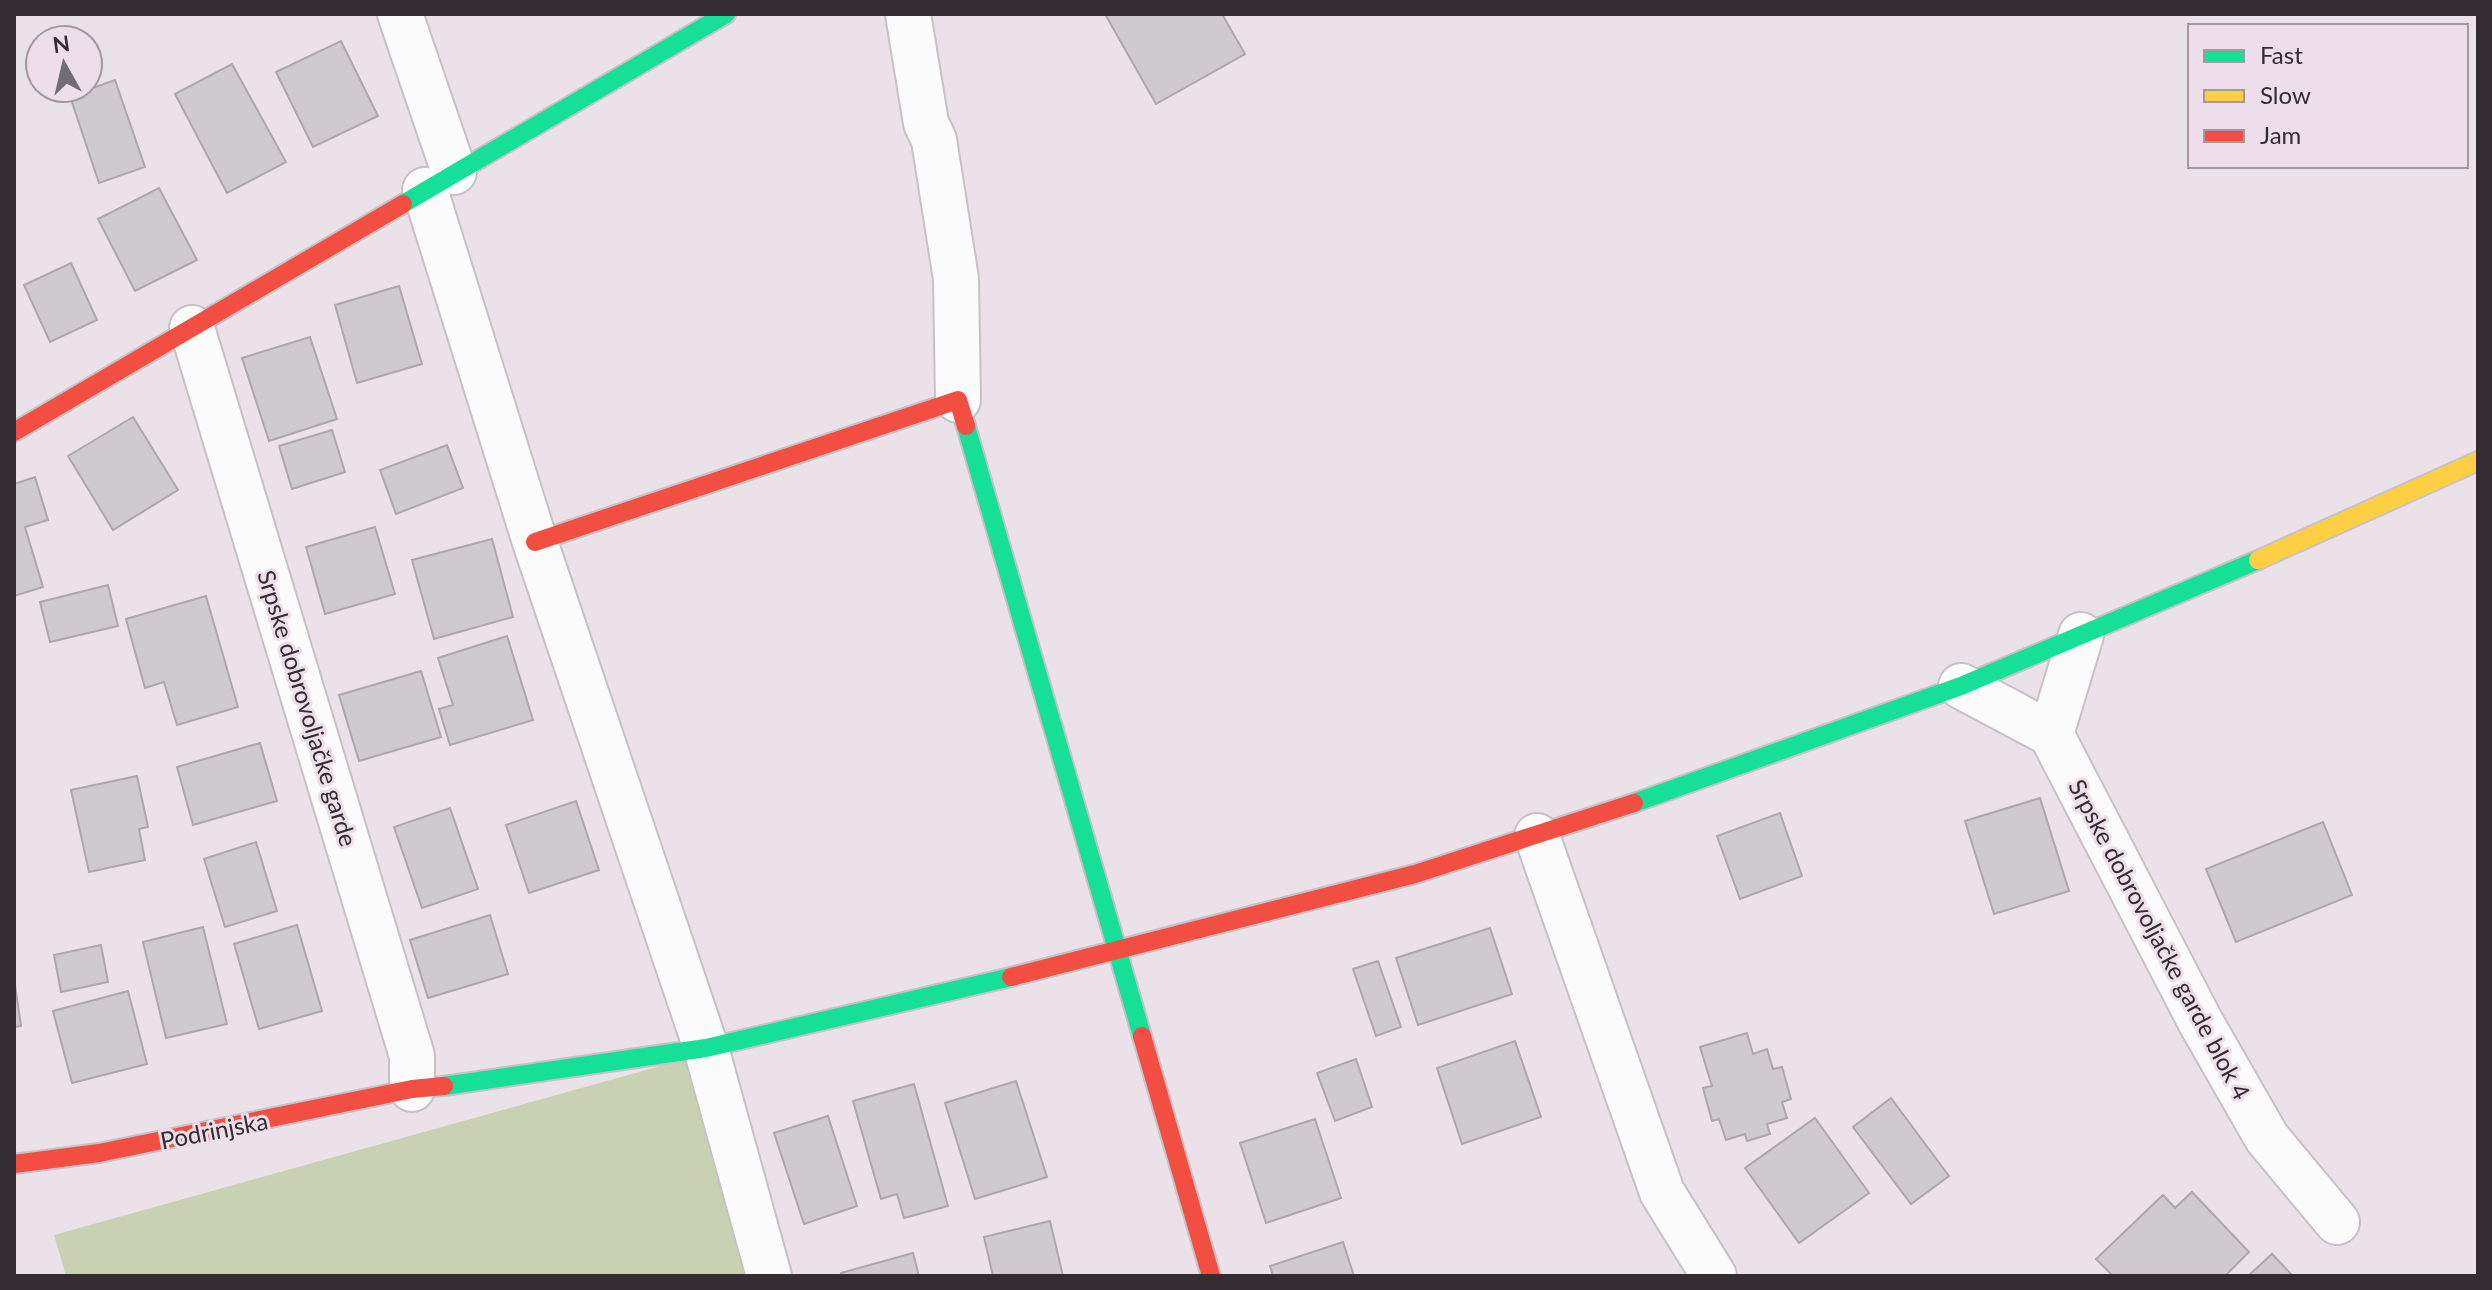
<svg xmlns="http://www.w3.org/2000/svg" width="2492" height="1290" font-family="Lato,sans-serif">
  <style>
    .green { fill: #c9d1b3 }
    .building { fill: #cfcace; stroke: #ada7ac; stroke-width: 2 }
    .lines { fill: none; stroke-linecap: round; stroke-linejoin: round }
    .street-casing { stroke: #c7c1c6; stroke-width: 48 }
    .fast-casing { stroke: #c7c1c6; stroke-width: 22 }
    .slow-casing { stroke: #c7c1c6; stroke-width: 22 }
    .jam-casing { stroke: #c7c1c6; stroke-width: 22 }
    .street { stroke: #fcfbfc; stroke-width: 44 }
    .fast { stroke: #16e098; stroke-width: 18 }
    .slow { stroke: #ffcf43; stroke-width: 18 }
    .jam { stroke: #f24e42; stroke-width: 18 }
    .labels { text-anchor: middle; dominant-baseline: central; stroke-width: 6; stroke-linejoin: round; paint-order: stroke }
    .street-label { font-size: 24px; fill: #332d32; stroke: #eddeea }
  </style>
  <rect width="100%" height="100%" fill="#eae2e8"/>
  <path class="green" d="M700,1055L762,1276H66L54,1235Z"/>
  <path class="building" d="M1105,14H1222L1245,54L1156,104Z
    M341,41L378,116L313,147L276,72Z
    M232,64L286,162L227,193L175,94Z
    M115,80L145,167L99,183L70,96Z
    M159,188L197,260L135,291L98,219Z
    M71,263L97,320L50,342L24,285Z
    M399,286L422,364L357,383L335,305Z
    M310,337L337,419L269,441L242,358Z
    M133,417L178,490L113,530L68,456Z
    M332,430L345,472L292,489L279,446Z
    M447,445L463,488L396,514L380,470Z
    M35,477L48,520L25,527L43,587L14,596V484Z
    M375,527L395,594L325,614L306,547Z
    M492,539L513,617L434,639L412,560Z
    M108,585L118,626L50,642L40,602Z
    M206,596L238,707L177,725L164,682L145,688L126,619Z
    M507,636L533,720L450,745L439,709L453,705L438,658Z
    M421,671L441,737L359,761L339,695Z
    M260,743L277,801L193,825L177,767Z
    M137,776L148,827L139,829L145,860L89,872L71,790Z
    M2040,798L2069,891L1994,914L1965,821Z
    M576,801L599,870L529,893L506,825Z
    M450,808L478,889L422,908L394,827Z
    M1780,813L1802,876L1740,899L1717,836Z
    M2323,822L2352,895L2236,942L2206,869Z
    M256,842L277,911L225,927L204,859Z
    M490,915L508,974L428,998L410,940Z
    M297,925L322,1011L259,1029L234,944Z
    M203,927L227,1024L166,1038L143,942Z
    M1490,928L1512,994L1418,1025L1396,958Z
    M101,945L108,982L61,992L54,955Z
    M1378,961L1401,1027L1376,1036L1353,969Z
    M14,978L21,1026L14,1027Z
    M128,991L147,1064L72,1083L53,1011Z
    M1747,1033L1753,1054L1767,1049L1773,1069L1782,1067L1791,1099L1782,1102L1787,1118L1767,1124L1770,1134L1747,1141L1745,1134L1726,1140L1719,1119L1712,1121L1703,1088L1712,1086L1700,1047Z
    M1515,1041L1541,1117L1462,1144L1437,1068Z
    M1356,1059L1372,1107L1335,1121L1317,1073Z
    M1016,1081L1047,1177L975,1199L945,1103Z
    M914,1084L948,1206L904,1218L897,1194L881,1199L853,1101Z
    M1891,1098L1949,1176L1911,1204L1853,1127Z
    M828,1116L857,1206L804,1224L774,1133Z
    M1815,1118L1869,1193L1799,1243L1745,1168Z
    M1315,1119L1341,1198L1266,1223L1240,1143Z
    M2192,1192L2249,1252L2225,1276H2113L2096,1259L2163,1195L2175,1208Z
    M1050,1221L1063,1276H993L984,1237Z
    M1343,1242L1354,1276H1273L1270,1266Z
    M913,1253L919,1276H842L841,1273Z
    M2272,1254L2293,1276H2248Z"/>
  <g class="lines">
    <g class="street-casing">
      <path id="street" d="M400,14L454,172
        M908,14L926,123L934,140L956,279L958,400
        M425,190L535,542L706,1048L769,1276
        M192,328L412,1056V1089
        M1961,686L2051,734L2200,1021L2267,1138L2337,1222
        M2051,734L2081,635
        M1537,836L1662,1192L1714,1276"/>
    </g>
    <g class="fast-casing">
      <path id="fast" d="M403,204L726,14
        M966,426L1142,1036
        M1634,803L1961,686L2258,560
        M444,1086L706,1048L1011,977"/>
    </g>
    <g class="slow-casing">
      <path id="slow" d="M2258,560L2478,461"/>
    </g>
    <g class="jam-casing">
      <path id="jam" d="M14,432L403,204
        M535,542L958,400L966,426
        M1011,977L1415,874L1634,803
        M1142,1036L1211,1276
        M14,1164L99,1153L412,1089L444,1086"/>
    </g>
    <use href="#street" class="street"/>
    <use href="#fast" class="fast"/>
    <use href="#slow" class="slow"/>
    <use href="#jam" class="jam"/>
  </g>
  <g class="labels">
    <g class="street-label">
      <text transform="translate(308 708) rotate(73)">Srpske dobrovoljačke garde</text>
      <text transform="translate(2160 939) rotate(62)">Srpske dobrovoljačke garde blok 4</text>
      <text transform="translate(214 1130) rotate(-11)">Podrinjska</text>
    </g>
  </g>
  <rect width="2492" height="1290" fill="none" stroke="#332d32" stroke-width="32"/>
  <rect x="2188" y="24" width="280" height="144" fill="#eddeea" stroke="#a397a0" stroke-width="2"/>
  <rect x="2204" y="50" width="40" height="12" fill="#16e098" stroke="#a397a0" stroke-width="2"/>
  <text x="2260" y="64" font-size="24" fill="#332d32">Fast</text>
  <rect x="2204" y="90" width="40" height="12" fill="#ffcf43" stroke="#a397a0" stroke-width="2"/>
  <text x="2260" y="104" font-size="24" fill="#332d32">Slow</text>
  <rect x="2204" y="130" width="40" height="12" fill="#f24e42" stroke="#a397a0" stroke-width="2"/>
  <text x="2260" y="144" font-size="24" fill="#332d32">Jam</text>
  <g transform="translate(64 64) rotate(352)"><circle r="38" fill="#eddeea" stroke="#a397a0" stroke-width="2"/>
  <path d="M0-6L14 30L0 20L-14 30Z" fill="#736c72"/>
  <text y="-12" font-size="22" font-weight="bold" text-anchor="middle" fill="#332d32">N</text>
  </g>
</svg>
